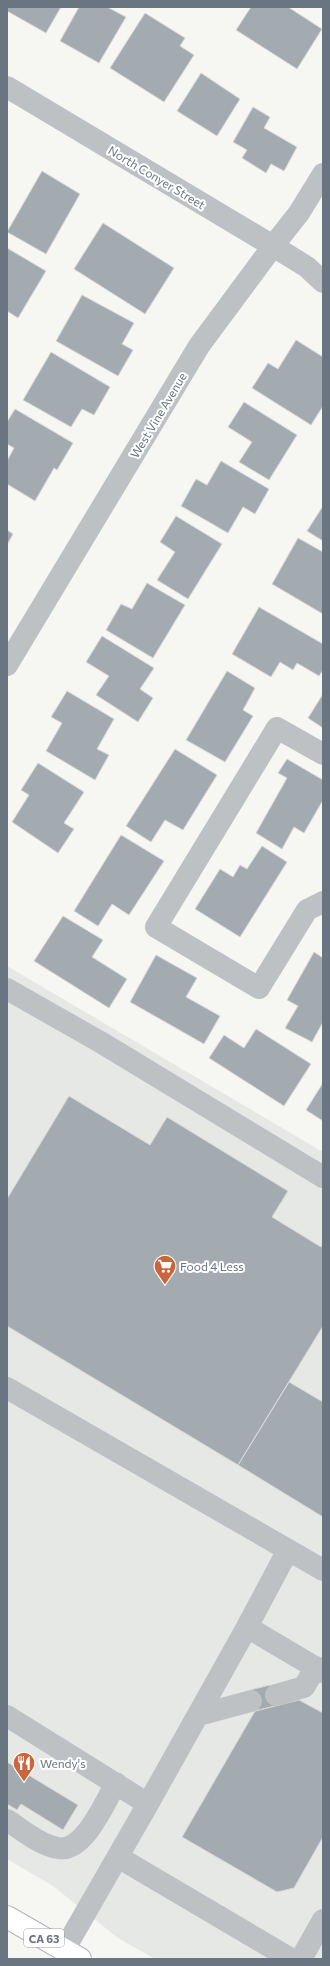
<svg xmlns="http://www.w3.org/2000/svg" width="330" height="1966" font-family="Commissioner,sans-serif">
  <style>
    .built { fill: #e6e8e6 }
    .building { fill: #a4abb0; stroke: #d7d7d6 }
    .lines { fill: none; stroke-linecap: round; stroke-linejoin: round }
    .major-casing { stroke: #b2b5b9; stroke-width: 24 }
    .minor { stroke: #bec1c4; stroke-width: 22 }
    .major { stroke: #fff; stroke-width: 22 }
    .labels { text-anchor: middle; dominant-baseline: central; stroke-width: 4; stroke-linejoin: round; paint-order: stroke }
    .shield { fill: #fff; stroke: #969ea6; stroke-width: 1 }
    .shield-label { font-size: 11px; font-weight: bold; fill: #697580 }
    .street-label { font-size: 12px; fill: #697580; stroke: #fff }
    .poi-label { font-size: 12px; fill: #697580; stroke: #fff; text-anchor: start }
  </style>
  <rect width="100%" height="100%" fill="#f6f6f3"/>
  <path class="built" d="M7,966L323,1152V1959H155L118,1938L53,1886L7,1859Z"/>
  <path class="building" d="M7,7H61L46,33L7,11Z
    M79,7H107L126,17L99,63L60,41Z
    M251,7H288L322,29L297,69L236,30Z
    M145,13L185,38L180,46L194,55L164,102L110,68Z
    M201,73L240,99L217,136L177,111Z
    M253,107L270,117L264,128L297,147L284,171L271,164L266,173L242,158L247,150L233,142Z
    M42,171L80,194L46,254L7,232Z
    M103,223L174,268L145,314L74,269Z
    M7,248L46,271L18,318L7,311Z
    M82,295L134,323L122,344L133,350L118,376L56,341Z
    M296,340L323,357V406L311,425L252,388L268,363L278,369Z
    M51,352L110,387L94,415L82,409L71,427L23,400Z
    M244,402L297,435L269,480L239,462L252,442L228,427Z
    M15,409L73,443L57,470L54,468L35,501L7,484V461L14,448L7,444V422Z
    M221,461L269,489L255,514L243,507L228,533L181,506L196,479L207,485Z
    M323,506V541L307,531Z
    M176,516L222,544L188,599L157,580L175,552L160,542Z
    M7,530L13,534L7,545Z
    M298,538L323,552V614L272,584Z
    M147,583L185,605L153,658L106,630L121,604L132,609Z
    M259,607L323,644V670L319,676L297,663L293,670L280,662L271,677L232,654Z
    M102,636L154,668L140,689L153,698L138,722L96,695L109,676L86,662Z
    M227,671L255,688L243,710L253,716L225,762L186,740Z
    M67,691L114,719L97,749L109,755L95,780L46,751L62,723L51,717Z
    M323,694V728L308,718Z
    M175,749L217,775L183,830L165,820L151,842L126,826Z
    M287,759L323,780V800L304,833L294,827L282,849L256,833L287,778L278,773Z
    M38,763L84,792L64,823L74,829L58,853L12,822L29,795L21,790Z
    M121,835L164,861L129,915L112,904L98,926L74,911Z
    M262,846L287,862L240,937L195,909L220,869L233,877L240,865L247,869Z
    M63,916L103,940L92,957L127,979L109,1008L34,961Z
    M314,952L323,958V1022L312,1042L285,1028L298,1006L287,1000Z
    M156,955L197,978L186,997L220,1016L204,1044L130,1002Z
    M256,1029L311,1064L284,1106L209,1058L224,1035L244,1048Z
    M323,1083V1121L306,1110Z
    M69,1096L150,1145L167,1117L288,1191L272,1217L321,1247L323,1244V1326L238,1465L7,1326V1199Z
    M289,1382L323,1402V1517L238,1465Z
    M270,1685L275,1706L255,1711L250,1690Z
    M299,1700L323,1713V1837L294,1888L277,1892L182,1837L255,1711Z
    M7,1762L78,1805L63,1830L21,1804L17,1810L7,1804Z"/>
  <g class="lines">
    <g class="major-casing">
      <path id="major" d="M7,1917L80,1959"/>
    </g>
    <path class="minor" d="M7,87L273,246L307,267L323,282
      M7,665L199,346L273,246L299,213L323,174
      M323,754L277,728L156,927L259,988L307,910L323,902
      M7,989L102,1043L323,1177
      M7,1388L323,1570
      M247,1627L288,1550
      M276,1695L304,1687L316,1667
      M199,1715L251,1701
      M7,1716L148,1804
      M7,1820C22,1830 40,1845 58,1848C84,1853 105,1802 116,1783
      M118,1857L291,1959
      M64,1950L148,1804L247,1627L323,1672
      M301,1959L323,1920"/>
    <use href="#major" class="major"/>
  </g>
  <defs>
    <g id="supermarket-pin" transform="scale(1.15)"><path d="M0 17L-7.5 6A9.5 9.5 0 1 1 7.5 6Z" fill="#cc653d" stroke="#fff"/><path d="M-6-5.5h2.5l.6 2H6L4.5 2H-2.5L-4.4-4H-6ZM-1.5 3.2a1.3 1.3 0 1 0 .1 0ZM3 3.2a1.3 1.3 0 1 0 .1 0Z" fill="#fff"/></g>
    <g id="restaurant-pin" transform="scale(1.15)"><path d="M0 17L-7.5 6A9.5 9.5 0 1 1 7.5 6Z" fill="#cc653d" stroke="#fff"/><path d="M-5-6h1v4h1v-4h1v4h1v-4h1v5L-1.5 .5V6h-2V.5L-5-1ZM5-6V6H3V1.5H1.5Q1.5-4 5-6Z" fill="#fff"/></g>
  </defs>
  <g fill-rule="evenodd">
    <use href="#supermarket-pin" x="165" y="1266"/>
    <use href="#restaurant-pin" x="24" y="1763"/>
  </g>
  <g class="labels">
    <rect class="shield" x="24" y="1929" width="40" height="18" rx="3"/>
    <g class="shield-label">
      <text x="44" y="1938">CA 63</text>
    </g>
    <g class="street-label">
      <text transform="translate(157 177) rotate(31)">North Conyer Street</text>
      <text transform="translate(158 415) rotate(-59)">West Vine Avenue</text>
    </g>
    <g class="poi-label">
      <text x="180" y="1266">Food 4 Less</text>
      <text x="40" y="1763">Wendy's</text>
    </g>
  </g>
  <rect width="330" height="1966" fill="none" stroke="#697580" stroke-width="16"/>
</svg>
